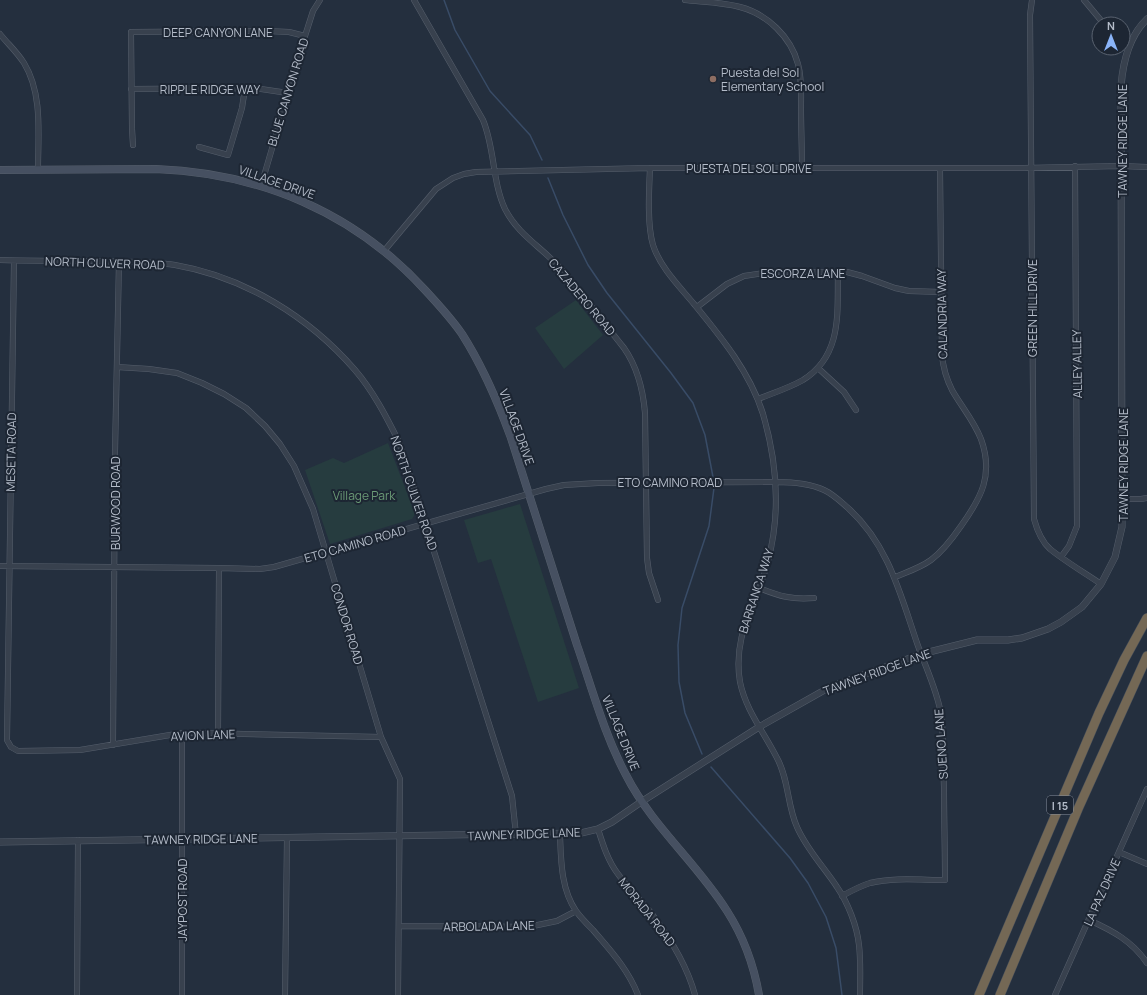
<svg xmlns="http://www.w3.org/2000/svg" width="1147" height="995" font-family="Manrope,sans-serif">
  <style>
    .green { fill: #263c3f }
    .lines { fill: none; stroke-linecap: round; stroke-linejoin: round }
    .stream { stroke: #394c67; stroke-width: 1.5 }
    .minor-casing { stroke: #565f6c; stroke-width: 6 }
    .tertiary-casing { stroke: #565f6c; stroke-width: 7 }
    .secondary-casing { stroke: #565f6c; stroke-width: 8 }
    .motorway-casing { stroke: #434c59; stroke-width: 10 }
    .minor { stroke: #38414e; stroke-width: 5 }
    .tertiary { stroke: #38414e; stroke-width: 6 }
    .secondary { stroke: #465061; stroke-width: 7 }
    .motorway { stroke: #746855; stroke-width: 9 }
    .education-dot { fill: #8d6e63; stroke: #1d2633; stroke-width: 1.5 }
    .labels { text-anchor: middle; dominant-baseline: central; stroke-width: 4; stroke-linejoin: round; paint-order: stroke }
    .shield { fill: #1d2633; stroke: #878f9c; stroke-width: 1 }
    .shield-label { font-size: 11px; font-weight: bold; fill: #b4bcc9 }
    .street-label { font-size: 12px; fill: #b4bcc9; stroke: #1d2633 }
    .poi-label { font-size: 12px; fill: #b4bcc9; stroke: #1d2633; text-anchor: start }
    .park-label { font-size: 12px; fill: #6b9a76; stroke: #1d2633 }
  </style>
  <rect width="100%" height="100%" fill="#242f3e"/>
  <path class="green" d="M576,300L603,335L564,369L535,328Z
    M388,443L415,514L412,519L330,544L305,470L333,458L344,463Z
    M520,504L579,688L538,702L491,559L478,563L464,520Z"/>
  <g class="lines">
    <path class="stream" d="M444,0L455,30L490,91L530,135L542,160
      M548,178L563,215L588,265L607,293L671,373L693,403L705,435L713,477
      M702,754L685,713L679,682L678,645L682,608L709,526L714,488
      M711,767L790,858L808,883L826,917L836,948L842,995"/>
    <g class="minor-casing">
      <path id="minor" d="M414,0L483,120C495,149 492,181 505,209C518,235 543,248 561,269C583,294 603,322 624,348C638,368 643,389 645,413L647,558L649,573L658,600
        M685,0C703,2 722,2 740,7C767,14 791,37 798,64C802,78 801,93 801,107C801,127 802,148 802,168
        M1032,0L1030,15L1034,519C1037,530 1041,541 1050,549C1066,562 1085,573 1101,584
        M1084,0L1104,24
        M0,34C8,44 17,52 24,63C43,94 38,135 38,170
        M1123,37L1131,41
        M131,89L254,88L288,93
        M133,145L132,129L131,32L268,31L289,32L305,36
        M199,147L228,155L242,108L245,88
        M650,168C649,190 647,225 653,245C660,267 679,286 694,304C721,337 750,372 763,414C777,462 781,512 768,561C757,603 732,634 740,682C746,711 764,732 777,758C789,780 787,805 797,827C807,850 824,867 837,887C848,903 857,926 859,945C861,962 860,979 860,995
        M261,186L305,36L313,11L320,0
        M384,251L436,189L453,178L464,174L476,172L650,168H1024L1121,166L1147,167
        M0,260C32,261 65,261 97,261C123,262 149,261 175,265C245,277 309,317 355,370C373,391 386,416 399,442L512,796L516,835
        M14,261L7,740L11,747L18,751L80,750L182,733H196L381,737
        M697,307L727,284L744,276L770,272H847L862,276L895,288L909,291L941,292
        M117,367L149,369L177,373L202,383L224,394L246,408L265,426L280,444L294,466L313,509L381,737L400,779L398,995
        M818,368L844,392L856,410
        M758,399C773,393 789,388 803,380C843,355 837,312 838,272
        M1123,499H1141L1147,498
        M1061,557L1069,546L1077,526L1075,166
        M0,566L219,568L260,569L274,567L546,489L564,485L598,483L776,482C792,482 809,483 824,490C833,494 840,501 848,508C888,544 900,593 917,643C925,666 937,690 941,714C944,738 943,763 944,787C944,818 945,849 945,880C921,880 894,877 870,883C860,886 851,891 842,896
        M895,577C907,572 920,568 931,560C943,551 952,539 961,526C981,498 994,475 981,439C974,421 961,406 952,390C946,378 943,367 942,355L940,168
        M759,588C779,596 792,600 814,598
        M218,733L219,568
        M113,745L115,452L119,262
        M598,829C603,845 608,861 618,874C628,888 641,900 652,914C670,938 687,965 695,995
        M560,835C561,861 561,889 576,911C581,918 587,924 593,930C610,950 628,969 638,995
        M1119,852L1147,864
        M1089,920C1113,931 1132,941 1147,963
        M399,926L528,927L557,921L576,911
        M77,995L78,840
        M182,995V733
        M285,995L287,838
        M1055,995L1147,789"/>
    </g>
    <g class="tertiary-casing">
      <path id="tertiary" d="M0,842L581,833L598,829L612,822L641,802L759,727L830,687L921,654L977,640H1008L1022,638L1048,629L1061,622L1082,607L1101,584L1115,557L1122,527L1121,86C1123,62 1129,36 1147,19"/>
    </g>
    <g class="secondary-casing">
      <path id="secondary" d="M0,170L156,169C260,173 354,212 425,290C438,304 451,318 462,334C483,367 498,402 511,438C533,507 555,576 577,645C592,688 604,734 626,775C652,826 697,863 727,911C743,936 754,966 759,995"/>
    </g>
    <g class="motorway-casing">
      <path id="motorway" d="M979,995L1099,713L1124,660L1147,618
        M1000,995L1078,809L1147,656"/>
    </g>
    <use href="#minor" class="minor"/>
    <use href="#tertiary" class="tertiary"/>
    <use href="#secondary" class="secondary"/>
    <use href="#motorway" class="motorway"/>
  </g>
  <circle class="education-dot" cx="713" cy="79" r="4"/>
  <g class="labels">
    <rect class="shield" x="1047" y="796" width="26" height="18" rx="3"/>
    <g class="shield-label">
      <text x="1060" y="805">I 15</text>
    </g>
    <g class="street-label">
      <text x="218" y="32">DEEP CANYON LANE</text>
      <text x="210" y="89">RIPPLE RIDGE WAY</text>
      <text transform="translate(288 92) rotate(-73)">BLUE CANYON ROAD</text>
      <text transform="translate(1122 141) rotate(-90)">TAWNEY RIDGE LANE</text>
      <text x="749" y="168">PUESTA DEL SOL DRIVE</text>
      <text transform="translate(277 182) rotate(19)">VILLAGE DRIVE</text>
      <text transform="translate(105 263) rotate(2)">NORTH CULVER ROAD</text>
      <text x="803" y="273">ESCORZA LANE</text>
      <text transform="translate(582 297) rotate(50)">CAZADERO ROAD</text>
      <text transform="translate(1032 308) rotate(-90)">GREEN HILL DRIVE</text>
      <text transform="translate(942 314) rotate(-91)">CALANDRIA WAY</text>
      <text transform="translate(1077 364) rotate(-91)">ALLEY ALLEY</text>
      <text transform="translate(517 427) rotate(70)">VILLAGE DRIVE</text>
      <text transform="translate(11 452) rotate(-89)">MESETA ROAD</text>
      <text transform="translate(1123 465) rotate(-90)">TAWNEY RIDGE LANE</text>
      <text x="670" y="482">ETO CAMINO ROAD</text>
      <text transform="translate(414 493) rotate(71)">NORTH CULVER ROAD</text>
      <text transform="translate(115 503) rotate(-90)">BURWOOD ROAD</text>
      <text transform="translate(355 544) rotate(-16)">ETO CAMINO ROAD</text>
      <text transform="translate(756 591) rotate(-72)">BARRANCA WAY</text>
      <text transform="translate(347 624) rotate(73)">CONDOR ROAD</text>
      <text transform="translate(877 672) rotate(-20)">TAWNEY RIDGE LANE</text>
      <text transform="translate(621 733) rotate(68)">VILLAGE DRIVE</text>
      <text transform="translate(203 735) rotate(-2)">AVION LANE</text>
      <text transform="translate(941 744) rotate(-94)">SUENO LANE</text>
      <text transform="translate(524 834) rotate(-2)">TAWNEY RIDGE LANE</text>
      <text transform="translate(201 839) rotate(-1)">TAWNEY RIDGE LANE</text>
      <text transform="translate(1102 892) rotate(-66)">LA PAZ DRIVE</text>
      <text transform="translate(182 900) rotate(-90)">JAYPOST ROAD</text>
      <text transform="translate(647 912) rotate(52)">MORADA ROAD</text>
      <text transform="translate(489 926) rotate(-1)">ARBOLADA LANE</text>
    </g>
    <g class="poi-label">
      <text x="721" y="72">Puesta del Sol<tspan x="721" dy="14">Elementary School</tspan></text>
    </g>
    <g class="park-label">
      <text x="364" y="495">Village Park</text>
    </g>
  </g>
  <g transform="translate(1111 36)"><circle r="19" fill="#1d2633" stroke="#59626f"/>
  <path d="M0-3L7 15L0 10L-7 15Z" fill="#8ab4f8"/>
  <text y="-6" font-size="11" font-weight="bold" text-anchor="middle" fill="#b4bcc9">N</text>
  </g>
</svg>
